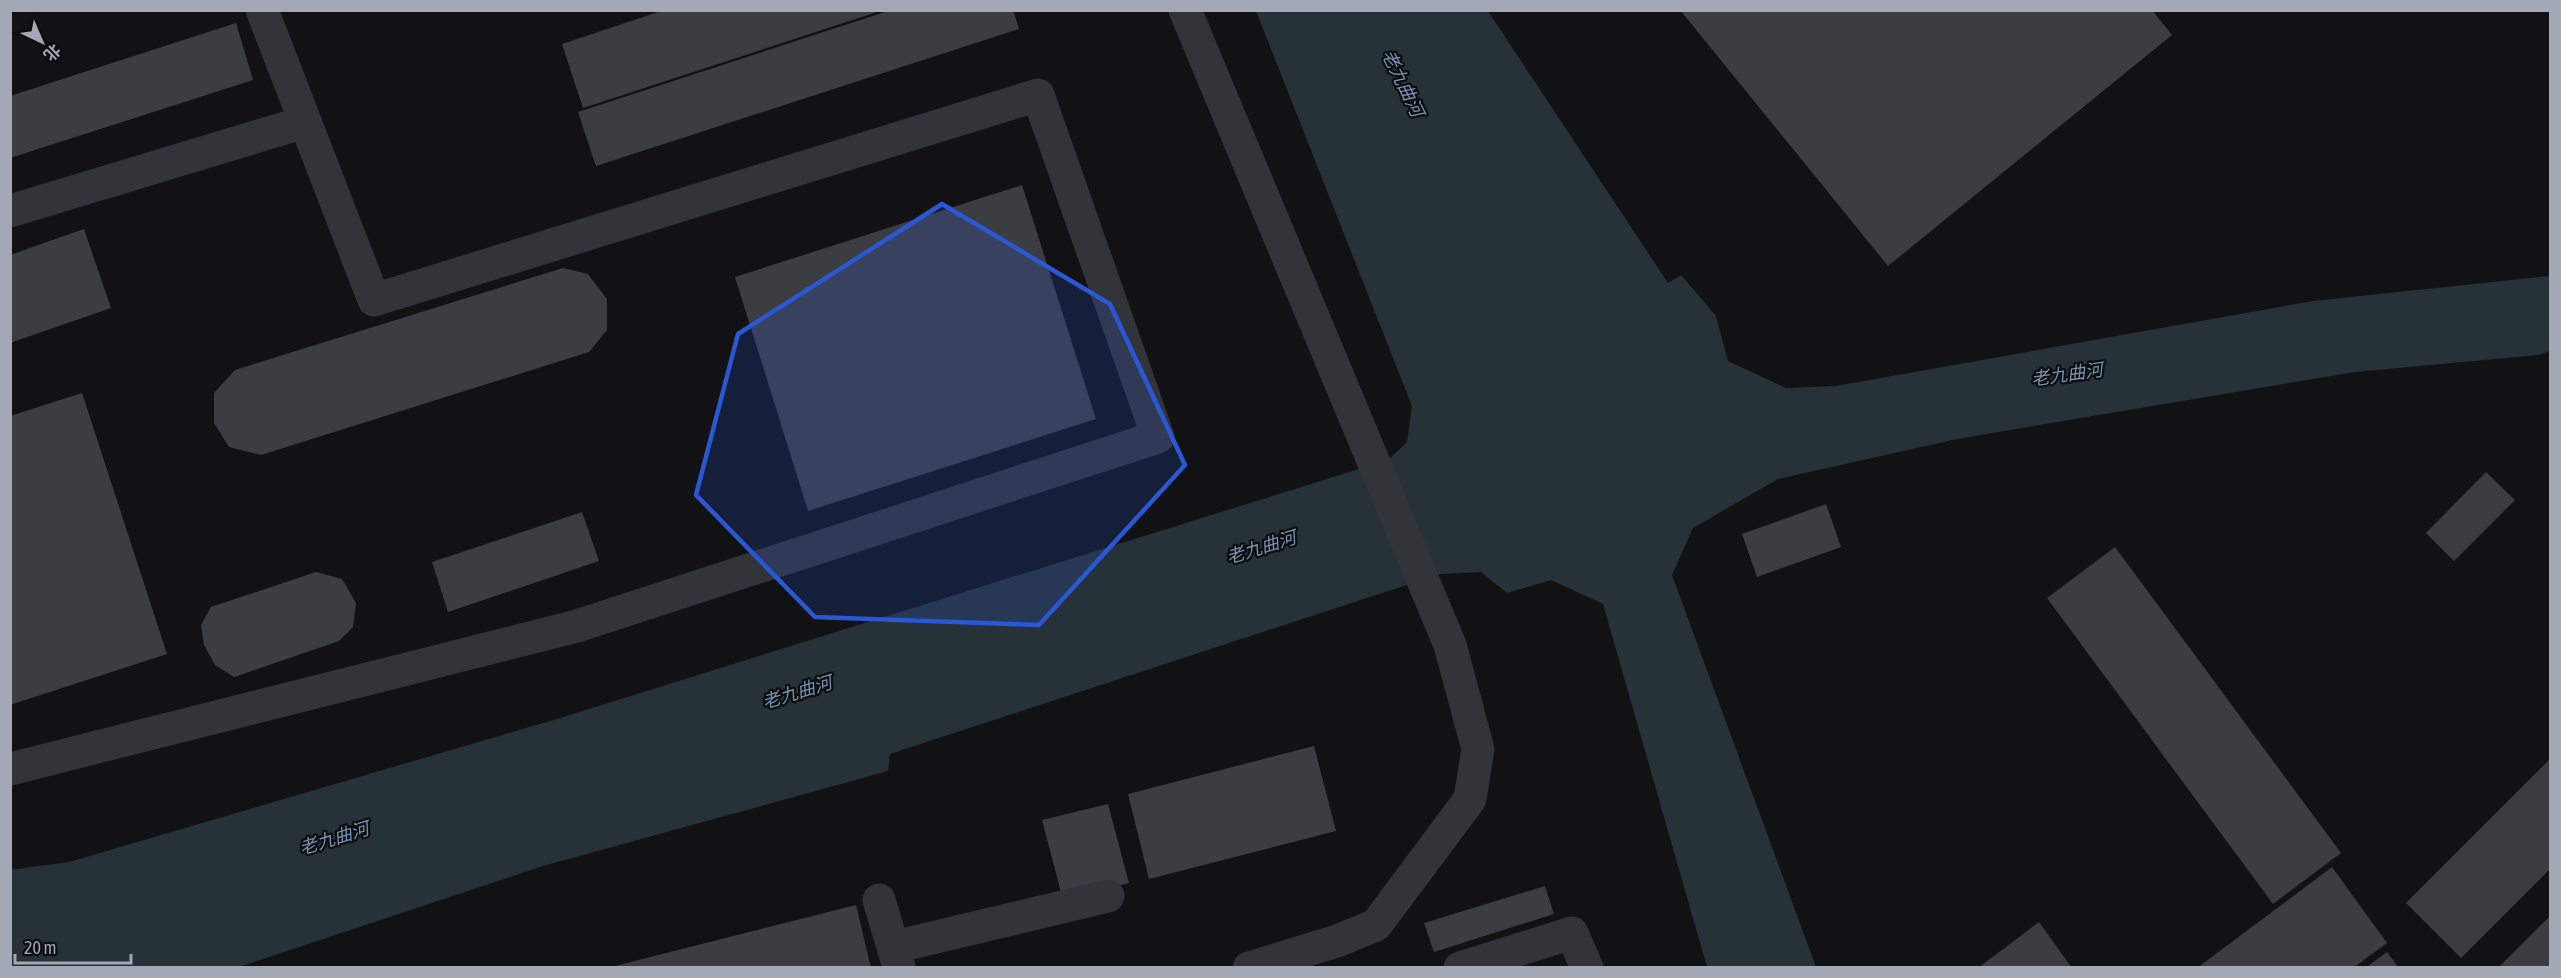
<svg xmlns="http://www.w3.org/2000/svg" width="2561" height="978" font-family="'Asap Condensed','Noto Sans SC',sans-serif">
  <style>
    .water { fill: #273138 }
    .building { fill: #3c3d41 }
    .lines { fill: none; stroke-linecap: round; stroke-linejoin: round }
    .minor { stroke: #323439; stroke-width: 33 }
    .marked { fill: #2a57d4; fill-opacity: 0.2; stroke: #2a57d4; stroke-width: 4.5; stroke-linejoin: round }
    .labels { text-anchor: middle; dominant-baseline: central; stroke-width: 4.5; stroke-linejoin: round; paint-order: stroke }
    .water-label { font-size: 18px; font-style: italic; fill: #7597b4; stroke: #0d0d0f }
  </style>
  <rect width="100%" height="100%" fill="#121214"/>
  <path class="water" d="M1256,11H1488L1668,283L1681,275L1716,316L1728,361L1786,388L1836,386L2313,301L2550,276V351L2538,355L2355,372L1957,439L1778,479L1693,528L1672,575L1816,967H1707L1603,604L1551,580L1507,593L1481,572L1440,574L890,754L888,771L543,866L239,967H11L10,870L69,862L557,719L1388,460L1407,442L1412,406Z"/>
  <path class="building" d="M664,10H880V11L583,108L562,44Z
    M891,10H1013L1019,29L596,166L578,112Z
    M1680,10H2152L2172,35L1888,266Z
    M236,23L253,80L10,158V96Z
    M1022,185L1096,419L808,511L735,277Z
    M84,229L111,308L10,343V255Z
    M563,268L588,274L607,299V330L589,352L261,455L229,447L214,423V393L235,370Z
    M82,393L167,654L10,705V416Z
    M2486,472L2515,500L2454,561L2426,533Z
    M1826,504L1841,547L1757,577L1742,534Z
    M582,512L599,561L448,612L432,562Z
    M2115,547L2341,853L2273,904L2047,598Z
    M316,572L342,579L356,603L353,627L339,641L234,677L215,665L204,645L201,625L211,607Z
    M1314,746L1336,831L1149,879L1128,794Z
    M2550,759V869L2461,958L2406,903Z
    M1108,804L1129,883L1063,900L1042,820Z
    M2332,867L2387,943L2353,968H2197Z
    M1545,886L1554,914L1434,952L1424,923Z
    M856,905L871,968H611V967Z
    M2550,916V968H2498Z
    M2039,922L2072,968H1978Z
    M2387,952L2399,968H2365Z"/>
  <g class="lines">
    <path class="minor" d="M1185,10L1450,645L1478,749L1470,799L1376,925L1337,941L1249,968
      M10,211L305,122
      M10,769L577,626L1158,437L1038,95L374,300L262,10
      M879,900L899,967
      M894,947L1108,896
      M1460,968L1572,933L1587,968"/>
  </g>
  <path class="marked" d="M942,204L1110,304L1185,465L1039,625L815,617L696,495L738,334Z"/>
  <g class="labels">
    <g class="water-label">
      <text transform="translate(1403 83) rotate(64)">老九曲河</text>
      <text transform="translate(2067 374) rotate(-8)">老九曲河</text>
      <text transform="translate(1261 547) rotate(-17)">老九曲河</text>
      <text transform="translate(797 692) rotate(-17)">老九曲河</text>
      <text transform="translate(334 838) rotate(-17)">老九曲河</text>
    </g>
  </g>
  <rect width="2561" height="978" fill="none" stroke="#a2a8b5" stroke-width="24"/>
  <g transform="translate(42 42) rotate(136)" stroke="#0d0d0f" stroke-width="4.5" paint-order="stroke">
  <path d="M0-4.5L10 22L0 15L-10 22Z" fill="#a2a8b5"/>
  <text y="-9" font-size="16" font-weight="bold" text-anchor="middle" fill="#a2a8b5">北</text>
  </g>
  <path d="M15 954v9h116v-9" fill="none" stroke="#a2a8b5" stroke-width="3"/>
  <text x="24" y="954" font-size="18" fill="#a2a8b5" stroke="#0d0d0f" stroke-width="4.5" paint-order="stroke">20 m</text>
</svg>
